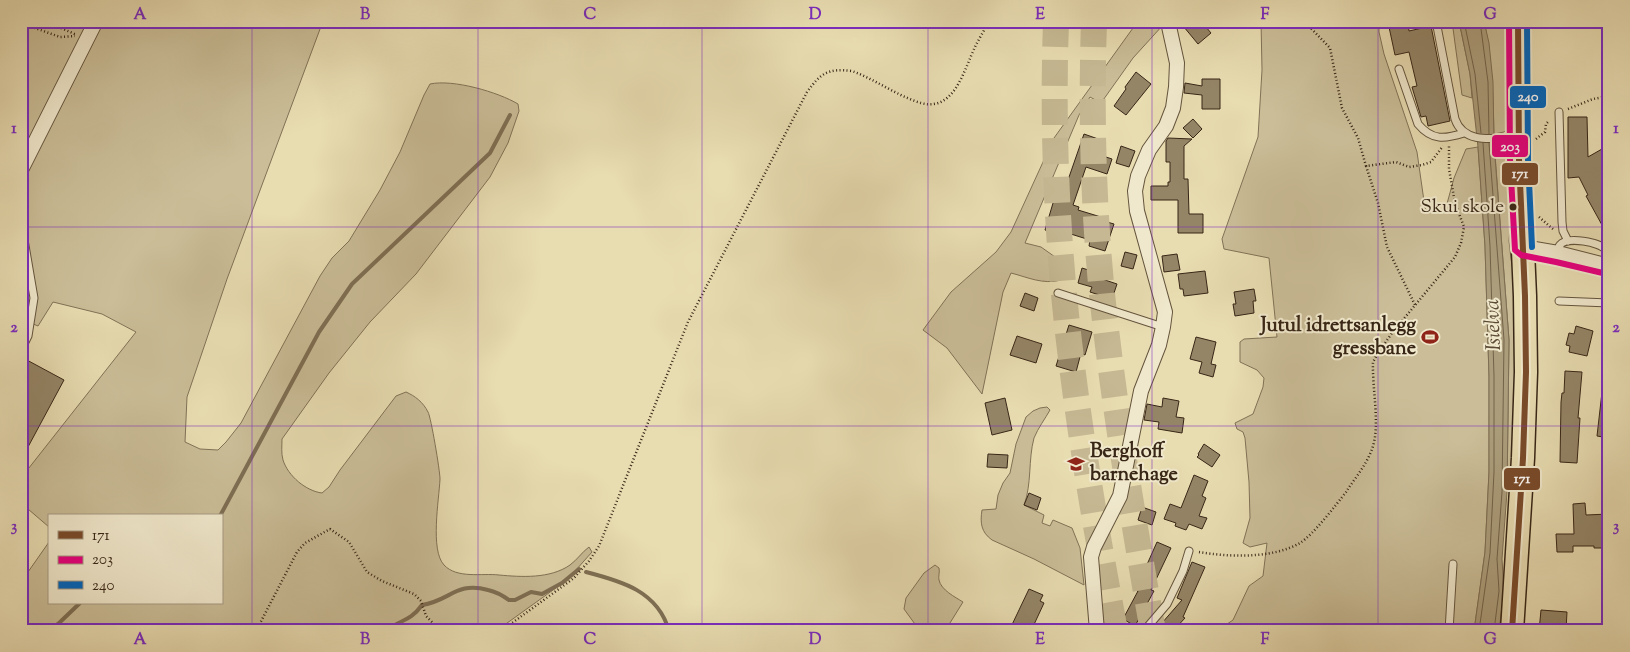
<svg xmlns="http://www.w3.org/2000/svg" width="1630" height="652" font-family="'Sorts Mill Goudy',serif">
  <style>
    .green { fill: #cabd97; stroke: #817256 }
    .water { fill: #ac9e7c; stroke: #7e6e53 }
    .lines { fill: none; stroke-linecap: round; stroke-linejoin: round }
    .shore { stroke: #726249; stroke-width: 1 }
    .stream { stroke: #7e6e53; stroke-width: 4 }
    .building { fill: #948567; stroke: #382616 }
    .highway-tunnel { stroke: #c5b892; stroke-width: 26; stroke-dasharray: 26 13; stroke-linecap: butt }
    .lane-casing { stroke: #64543d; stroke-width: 9 }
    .street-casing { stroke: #64543d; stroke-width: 16 }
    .primary-casing { stroke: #382616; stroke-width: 25 }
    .path { stroke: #382616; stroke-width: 2.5; stroke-dasharray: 1 2.5; stroke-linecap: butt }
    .lane { stroke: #f0e8cc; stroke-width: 7 }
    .street { stroke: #f0e8cc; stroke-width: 14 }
    .primary { stroke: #e8dcb1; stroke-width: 22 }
    .bus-1-casing { stroke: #f0e8cc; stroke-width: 10 }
    .bus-2-casing { stroke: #f0e8cc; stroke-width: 10 }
    .bus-3-casing { stroke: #f0e8cc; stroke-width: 10 }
    .bus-1 { stroke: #7a4b2a; stroke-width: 6 }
    .bus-2 { stroke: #e5007d; stroke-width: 6 }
    .bus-3 { stroke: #0065bd; stroke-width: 6 }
    .grid { fill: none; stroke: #7b2cbf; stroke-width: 1; stroke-opacity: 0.55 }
    .bus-dot { fill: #382616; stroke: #f0e8cc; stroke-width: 2 }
    .labels { text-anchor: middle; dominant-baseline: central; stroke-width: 4; stroke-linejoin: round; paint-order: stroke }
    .bus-label { font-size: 19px; fill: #382616; stroke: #f0e8cc; text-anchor: end }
    .poi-label { font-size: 20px; font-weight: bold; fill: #382616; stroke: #f0e8cc; text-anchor: end }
    .water-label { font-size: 21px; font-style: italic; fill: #5b4a35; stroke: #f0e8cc }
    .line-badge { stroke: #f0e8cc; stroke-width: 2 }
    .badge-label { font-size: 14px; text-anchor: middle; font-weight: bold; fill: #fff }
    .neatline { fill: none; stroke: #7b2cbf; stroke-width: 2 }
    .grid-label { font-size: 16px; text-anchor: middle; font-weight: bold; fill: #7b2cbf }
  </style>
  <rect width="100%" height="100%" fill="#e8dcb1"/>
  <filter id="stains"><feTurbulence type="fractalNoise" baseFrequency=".004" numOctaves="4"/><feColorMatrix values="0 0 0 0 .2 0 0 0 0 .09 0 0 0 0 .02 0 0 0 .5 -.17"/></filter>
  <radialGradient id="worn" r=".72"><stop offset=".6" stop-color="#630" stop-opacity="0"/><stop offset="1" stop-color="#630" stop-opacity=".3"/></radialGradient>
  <path class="green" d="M21,21H92L21,158L25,121L21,120Z
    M103,21H323L227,279L187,397L185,442L200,449L218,450L226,442L241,423L320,276L332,258L349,241L380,190L400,152L424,95L430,84C453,79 498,92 518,104L519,111L508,143L490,177L416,274L370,322L329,373L282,439C282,446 281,453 283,460C288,476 306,491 322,493L329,487L340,470L396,396L406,392C415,396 423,402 428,412C431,417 440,471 440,479C439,500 430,550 444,565C457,579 482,573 499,575C521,577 550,579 570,565C577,560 582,552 589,547L592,552L567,580L496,631H21V582L49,542V603H221V516H49V527L21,503V478L136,332L102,314L53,302L38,326L21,319V179Z
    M1138,21H1162L1163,25L1133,58L1101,103L1090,97L1079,115L1025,243L1041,247L1065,264L1061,280C1043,285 1027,277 1011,273L1003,292L982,394L947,348L923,330L951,292L996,252L1011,232L1054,138Z
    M1261,21H1379V32L1384,54L1417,152L1425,208L1428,212L1445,211L1454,178L1466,149L1478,147L1485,246L1489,376V472L1485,552L1474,631H1217L1233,620L1249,586L1263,576L1267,543L1250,547L1243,543L1250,518L1249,482L1245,438L1243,432L1237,429L1235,423L1253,414L1263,387L1264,378L1257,370L1240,362V342L1244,339L1277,337L1269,258L1224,249L1222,239L1258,137L1262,70Z
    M1452,21H1459L1470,74L1472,98L1462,95Z
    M1484,21H1511L1508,128L1504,132L1494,134C1493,96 1492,59 1484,21Z
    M1494,141L1500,142L1506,156L1511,216L1509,241L1511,259L1516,286L1518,332L1513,474L1507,492L1509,340Z
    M1047,407L1050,410C1045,419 1038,428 1034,438C1028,460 1032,484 1024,505L1044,515L1042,523L1050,526L1053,520L1072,528L1080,548L1084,585L1034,559L992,540C981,532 980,523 982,510L996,509L998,495L1003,483L1010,473L1016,444L1026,417L1033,411L1040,408Z
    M935,565L939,568C940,572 938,577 939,580C941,590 955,597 963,602L945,631H920L904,609L906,598L924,573Z"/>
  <path class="water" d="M1459,21H1484L1489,43L1493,82L1494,144L1509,340L1507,492L1502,559L1504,591L1499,631H1474L1485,552L1489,472V376L1485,246L1478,147L1470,74Z"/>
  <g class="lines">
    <path class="shore" d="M1464,21L1475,74L1481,133
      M1480,21L1488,82L1489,134
      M1489,143L1504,340L1502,492L1497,559L1499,591L1494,631
      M1479,631L1490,553L1494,472V376L1490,246L1483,143"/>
    <path class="stream" d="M220,516L319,332L352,284L490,153L510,115
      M586,572C621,581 658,591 669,631
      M48,631L58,624L80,603
      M386,631C400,619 409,623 422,605C450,601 456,581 488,590C497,592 502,595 509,600H515L531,592L542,594L562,583L579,569"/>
  </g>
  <path class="building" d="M1179,21H1201L1211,33L1198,44Z
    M1408,23L1409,31L1431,26L1450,121L1428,126L1426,116L1421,117L1412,87L1417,86L1409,52L1395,55L1389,27Z
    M1136,72L1151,84L1126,115L1114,106L1126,89L1125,87Z
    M1202,79H1220V109H1202V95L1184,93L1185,83L1202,86Z
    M1568,117H1587L1588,157L1609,145V221L1602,225L1586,196L1588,195L1579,177L1568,178Z
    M1193,119L1202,129L1193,138L1183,128Z
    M1084,134L1101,140L1097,154L1112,159L1107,174L1086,167L1073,205L1079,207L1078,210L1101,217L1100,220L1114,224L1105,251L1089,246L1090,240L1058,230L1057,231L1055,230L1054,233L1045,230L1056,193L1061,194L1066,179L1068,180Z
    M1168,138L1192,139L1184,146V179H1188L1189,214H1203V233H1178V200H1151V186H1168V182H1170V162H1166V141Z
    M1121,146L1135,151L1129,167L1116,163Z
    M1125,252L1137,255L1133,269L1121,266Z
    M1177,254L1180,270L1164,272L1162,256Z
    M1082,268L1098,273L1096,277L1117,284L1112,299L1090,292L1092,287L1078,283Z
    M1205,271L1208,293L1184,296L1183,289H1180L1178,274Z
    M1254,289L1256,301H1253L1254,313L1235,316L1233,304H1236L1234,292Z
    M1025,293L1038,298L1034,311L1020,306Z
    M1069,325L1092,332L1085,355L1081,353L1076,372L1056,366Z
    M1576,326L1593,331L1587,356L1569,352L1570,346L1566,345L1569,333L1574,334Z
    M1017,336L1042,344L1036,363L1010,355Z
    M1196,337L1216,342L1211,364L1216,365L1213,377L1199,373L1202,362L1190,359Z
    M25,359L64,380L21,460V367Z
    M1565,371L1582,372L1578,418H1580L1577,463L1560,462L1561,402L1562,393H1564Z
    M1602,392H1609V438L1597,436Z
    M1005,398L1012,430L992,435L985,403Z
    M1163,398L1179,401L1176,417L1184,418L1182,433L1158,429L1159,422L1144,420L1147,404L1162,407Z
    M1204,444L1220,455L1212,467L1197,457L1199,455L1198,454Z
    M988,454L1008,455L1007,468L987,467Z
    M1194,475L1208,481L1202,496L1206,498L1199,516L1207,518L1202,529L1189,524L1186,530L1175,526L1176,523L1164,519L1170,504L1181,508Z
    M1029,493L1041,498L1037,510L1024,505Z
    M1585,503L1586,515L1609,514V548H1594V546H1573V552H1557L1556,534H1574L1573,504Z
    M1142,507L1156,512L1152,525L1138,520Z
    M1157,542L1171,548L1151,590L1154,591L1135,626L1123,619L1138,591H1137L1143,579L1141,578Z
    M1192,562L1205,567L1183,617L1185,618L1173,631H1155L1182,600L1177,598Z
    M1029,589L1043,595L1040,601L1044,603L1031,631H1009Z
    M1541,610L1567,612L1566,630L1554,628V631H1539Z"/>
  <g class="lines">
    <path class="highway-tunnel" d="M1056,21C1052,133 1057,247 1071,358C1082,449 1098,540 1115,631
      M1094,21C1091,112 1093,203 1102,294C1114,407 1133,519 1153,631"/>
    <g class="lane-casing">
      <path id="lane" d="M1436,21L1455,119C1464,145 1495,138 1516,137
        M1399,69L1418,124C1432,141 1445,139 1464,133
        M1559,112L1562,222L1563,231L1568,241
        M21,222L34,298L28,336L21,350
        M1558,253C1558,250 1558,247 1560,245C1567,236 1600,242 1606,250C1609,254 1608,261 1608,266
        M1058,293L1163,327
        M1559,301L1609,303
        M1144,631L1167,604L1183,571L1189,551
        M1449,631L1453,564"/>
    </g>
    <g class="street-casing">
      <path id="street" d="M21,170L96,21
        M1523,247L1558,253L1609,266
        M1097,631L1091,557L1094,547L1120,496L1141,391L1159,345L1163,327L1165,312L1137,211L1135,191L1138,176L1149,150L1166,126L1173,108L1176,87L1177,63L1168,22"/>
    </g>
    <g class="primary-casing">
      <path id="primary" d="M1512,631L1523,458L1526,372L1525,296L1519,159L1518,21"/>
    </g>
    <path class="path" d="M45,21L77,35
      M1304,21L1330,48L1342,108L1358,138L1366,166L1396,162L1409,167L1422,165L1431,162L1443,146
      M21,23L60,37L75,36
      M1568,109L1593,99L1609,96
      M1536,139L1545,132L1546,124L1549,121
      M1366,166L1378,203L1387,247L1415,305
      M1539,217L1553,229
      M1199,552C1229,557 1272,559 1300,543C1313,535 1336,505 1346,492C1355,478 1368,463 1373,446C1380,423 1372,388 1373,362L1378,353L1392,333L1455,257L1461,243L1464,227L1455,203L1449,169V145
      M256,631L297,552L305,543L330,529L349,542L367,572L382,581L414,594L421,601L426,616L441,631
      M426,631L435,625
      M501,631L574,578L589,561L599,546L688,322L807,92C821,73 828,68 852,71C874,79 893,93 915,101C954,117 963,71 976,45C980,37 985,29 989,21"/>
    <use href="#lane" class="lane"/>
    <use href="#street" class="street"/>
    <use href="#primary" class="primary"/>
    <g class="bus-1-casing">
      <path id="bus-1" d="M1512,631L1523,458L1526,372L1525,296L1519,159L1518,21"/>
    </g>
    <g class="bus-2-casing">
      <path id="bus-2" d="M1509,21L1510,159L1515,250L1521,255L1556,262L1607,274"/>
    </g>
    <g class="bus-3-casing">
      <path id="bus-3" d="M1527,21L1528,159L1532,247"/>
    </g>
    <use href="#bus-1" class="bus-1"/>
    <use href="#bus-2" class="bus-2"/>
    <use href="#bus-3" class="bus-3"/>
  </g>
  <path class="grid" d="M252,21V631M478,21V631M702,21V631M928,21V631M1152,21V631M1378,21V631M21,227H1609M21,426H1609"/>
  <defs>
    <g id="stadium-bare" transform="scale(1.35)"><path d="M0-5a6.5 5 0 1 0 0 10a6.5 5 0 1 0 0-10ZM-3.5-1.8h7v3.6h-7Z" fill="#8f2418" stroke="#f0e8cc" stroke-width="2.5" paint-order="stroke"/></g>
    <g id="school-bare" transform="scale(1.35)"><path d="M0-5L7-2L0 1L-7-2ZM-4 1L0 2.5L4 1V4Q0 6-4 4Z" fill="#8f2418" stroke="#f0e8cc" stroke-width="2.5" paint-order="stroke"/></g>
  </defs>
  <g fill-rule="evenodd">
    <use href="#stadium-bare" x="1430" y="337"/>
    <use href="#school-bare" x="1076" y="464"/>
  </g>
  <circle class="bus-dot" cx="1513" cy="207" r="4.5"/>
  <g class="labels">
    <g class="bus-label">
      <text x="1504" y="207">Skui skole</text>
    </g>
    <g class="poi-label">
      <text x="1416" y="326">Jutul idrettsanlegg<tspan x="1416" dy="23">gressbane</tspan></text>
      <text x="1090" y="452" text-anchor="start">Berghoff<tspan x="1090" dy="23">barnehage</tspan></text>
    </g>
    <g class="water-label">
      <text transform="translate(1494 325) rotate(-92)">Isielva</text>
    </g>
  </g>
  <g class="line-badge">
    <rect x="1509" y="85" width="38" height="24" rx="5" fill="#0065bd"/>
    <rect x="1491" y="134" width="38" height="24" rx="5" fill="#e5007d"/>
    <rect x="1501" y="162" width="38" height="24" rx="5" fill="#7a4b2a"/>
    <rect x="1503" y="467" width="38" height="24" rx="5" fill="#7a4b2a"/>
  </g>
  <g class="badge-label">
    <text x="1528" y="101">240</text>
    <text x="1510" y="151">203</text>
    <text x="1520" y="178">171</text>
    <text x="1522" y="483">171</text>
  </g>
  <rect width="1630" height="652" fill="none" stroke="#e8dcb1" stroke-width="55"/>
  <rect x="48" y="514" width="175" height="90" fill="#f0e8cc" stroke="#a69a83"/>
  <rect x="58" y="531" width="25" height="8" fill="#7a4b2a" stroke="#a69a83"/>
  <text x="92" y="540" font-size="15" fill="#382616">171</text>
  <rect x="58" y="556" width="25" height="8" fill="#e5007d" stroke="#a69a83"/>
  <text x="92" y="564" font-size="15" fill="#382616">203</text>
  <rect x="58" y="581" width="25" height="8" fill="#0065bd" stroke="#a69a83"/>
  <text x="92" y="590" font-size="15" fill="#382616">240</text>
  <rect x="28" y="28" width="1574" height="596" class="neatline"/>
  <g class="grid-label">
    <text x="140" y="19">A</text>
    <text x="365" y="19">B</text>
    <text x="590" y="19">C</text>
    <text x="815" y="19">D</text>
    <text x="1040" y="19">E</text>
    <text x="1265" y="19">F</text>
    <text x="1490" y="19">G</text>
    <text x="14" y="133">1</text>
    <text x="1616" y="133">1</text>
    <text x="14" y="332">2</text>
    <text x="1616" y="332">2</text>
    <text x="14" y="531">3</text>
    <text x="1616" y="531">3</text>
    <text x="140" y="644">A</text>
    <text x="365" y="644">B</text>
    <text x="590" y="644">C</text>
    <text x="815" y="644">D</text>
    <text x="1040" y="644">E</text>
    <text x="1265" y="644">F</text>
    <text x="1490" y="644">G</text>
  </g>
  <rect width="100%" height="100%" filter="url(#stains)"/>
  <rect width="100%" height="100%" fill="url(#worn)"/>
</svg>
